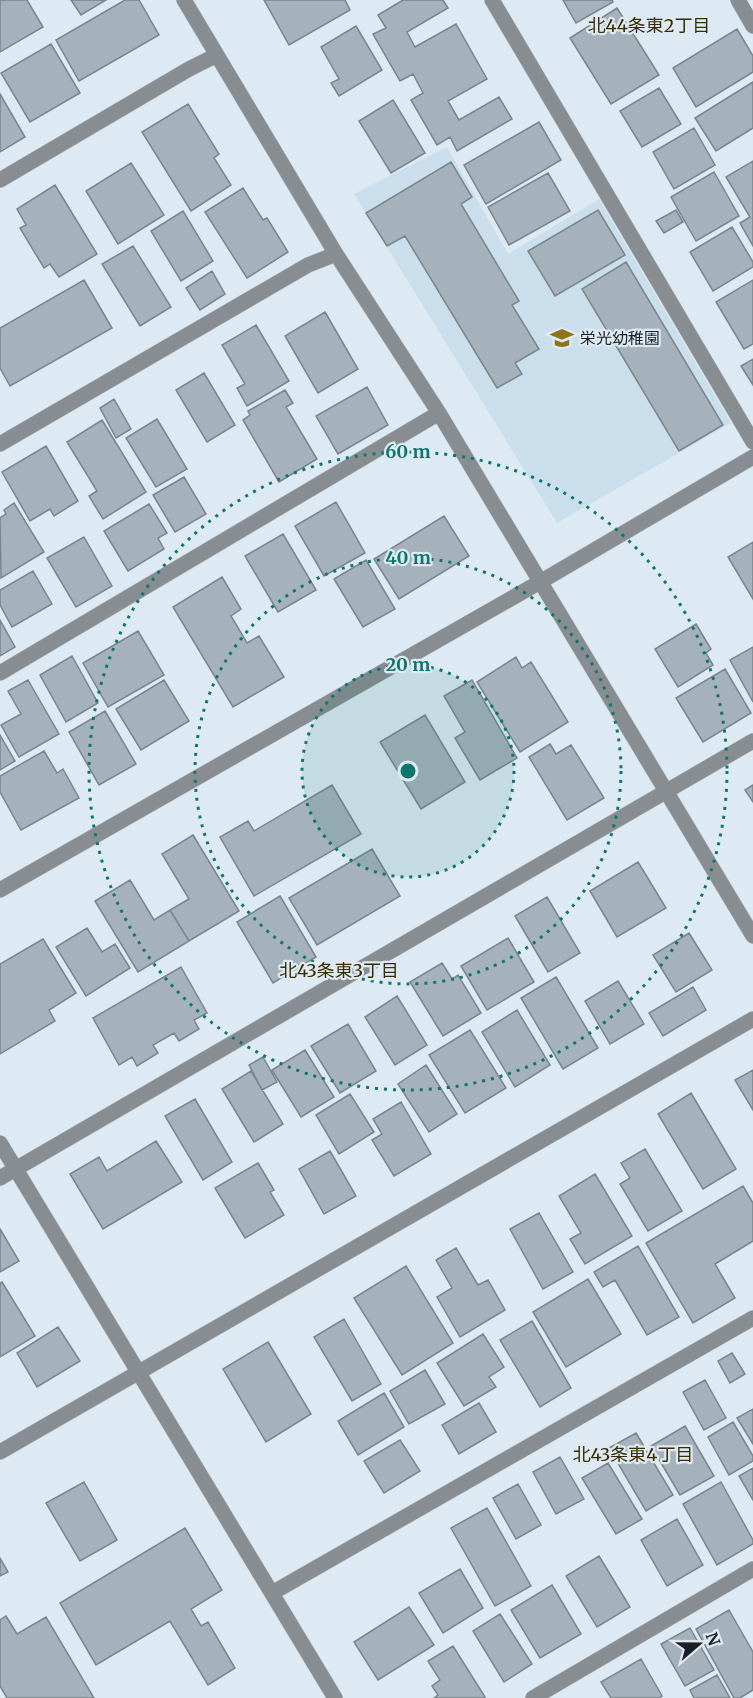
<svg xmlns="http://www.w3.org/2000/svg" width="753" height="1698" font-family="Merriweather,'Noto Sans JP',serif">
  <style>
    .built { fill: #cadeec }
    .building { fill: #a6b2bb; stroke: #79858d; stroke-width: 1.5 }
    .lines { fill: none; stroke-linecap: round; stroke-linejoin: round }
    .minor-casing { stroke: #bbc6ce; stroke-width: 16 }
    .minor { stroke: #888d91; stroke-width: 15 }
    .ring { fill: none; stroke: #0f766e; stroke-width: 3; stroke-dasharray: 3 6 }
    .labels { text-anchor: middle; dominant-baseline: central; stroke-width: 4.5; stroke-linejoin: round; paint-order: stroke }
    .poi-label { font-size: 16px; fill: #1c2024; stroke: #deeaf3; text-anchor: start }
    .neighbourhood-label { font-size: 18px; fill: #392c01; stroke: #deeaf3 }
    .centre { fill: #0f766e; stroke: #deeaf3; stroke-width: 3 }
    .ring-label { font-size: 18px; text-anchor: middle; font-weight: bold; fill: #0f766e; stroke: #deeaf3; stroke-width: 4.5; stroke-linejoin: round; paint-order: stroke }
  </style>
  <rect width="100%" height="100%" fill="#deeaf3"/>
  <path class="built" d="M447,147L508,254L599,199L731,423L557,523L354,194Z"/>
  <path class="building" d="M0,0H27L43,27L0,52Z
    M71,0H106L81,15Z
    M125,0H139L159,35L79,81L56,40Z
    M264,0H345L350,10L289,45Z
    M403,0H443L448,8L407,32L415,47L456,24L487,79L448,101L459,120L499,97L512,119L457,151L450,137L437,145L411,100L423,93L413,74L400,81L373,34L386,28L378,15Z
    M563,0H612L613,2L576,23Z
    M617,8L659,75L611,104L570,38Z
    M356,26L382,70L339,96L331,83L339,79L321,47Z
    M737,29L753,56V72L696,107L673,68Z
    M51,44L80,93L30,122L1,73Z
    M753,82V128L716,151L695,118Z
    M659,88L681,124L642,147L620,111Z
    M0,94L25,137L0,152Z
    M393,100L425,153L391,173L359,121Z
    M188,104L219,154L214,158L231,185L191,211L142,132Z
    M539,122L561,160L486,204L464,165Z
    M694,128L715,165L674,189L653,152Z
    M753,161V246L740,223L750,217L726,177Z
    M451,162L472,197L461,204L519,301L512,305L539,349L515,363L522,374L497,388L405,236L387,246L366,213Z
    M131,163L164,215L118,244L86,191Z
    M714,172L739,216L696,241L671,197Z
    M548,173L570,211L509,245L488,207Z
    M55,185L97,254L59,277L50,264L44,268L20,228L26,225L17,209Z
    M243,188L263,220L267,218L288,252L247,278L205,212Z
    M598,210L625,255L555,296L528,251Z
    M676,210L683,222L664,233L656,221Z
    M183,211L213,261L181,281L151,231Z
    M732,227L753,262V267L713,291L690,252Z
    M133,246L171,307L140,326L102,264Z
    M626,262L723,425L679,451L582,289Z
    M212,271L225,294L200,310L186,288Z
    M84,280L112,328L10,386L0,368V328Z
    M753,280V344L744,349L716,302Z
    M325,312L358,369L318,393L285,336Z
    M256,325L289,381L247,406L237,388L245,384L222,345Z
    M753,359V385L741,366Z
    M204,373L235,425L207,442L176,390Z
    M367,387L388,425L338,454L316,416Z
    M285,390L293,403L286,407L317,459L279,482L243,420L250,415L248,411Z
    M114,399L131,429L116,438L100,408Z
    M157,419L187,469L156,487L126,438Z
    M102,420L146,492L103,519L89,496L97,491L67,442Z
    M46,446L78,501L54,516L50,509L30,521L2,472Z
    M184,477L206,514L175,532L153,495Z
    M336,502L365,553L324,576L295,526Z
    M14,503L44,552L1,578L0,518L6,514L4,510Z
    M149,504L167,533L158,538L164,549L128,571L104,531Z
    M444,516L469,556L399,599L374,559Z
    M283,534L316,590L278,612L245,556Z
    M84,537L112,586L76,607L47,558Z
    M753,542V599L728,557Z
    M366,560L395,609L363,627L334,579Z
    M33,571L52,604L12,627L0,605V590Z
    M222,577L241,609L231,616L247,643L259,636L284,677L233,707L173,607Z
    M0,620L15,647L0,656Z
    M696,624L711,649L706,653L713,665L678,687L655,649Z
    M138,631L164,675L108,707L83,663Z
    M753,647V702L730,660Z
    M72,656L98,703L66,722L40,675Z
    M516,657L522,668L531,662L568,722L520,752L477,682Z
    M725,669L751,713L703,742L676,698Z
    M28,680L59,734L19,757L1,725L21,714L8,691Z
    M164,680L189,721L141,750L116,709Z
    M472,680L517,758L480,780L455,738L465,732L444,696Z
    M105,711L136,764L99,785L69,732Z
    M425,715L465,782L421,809L380,742Z
    M0,735L15,761L0,770Z
    M550,744L556,754L571,745L604,798L567,820L529,757Z
    M44,751L57,773L63,769L79,798L21,830L0,792V776Z
    M332,785L361,834L254,896L220,837L248,821L254,831Z
    M753,785V802L745,790Z
    M193,835L239,911L189,941L170,910L189,899L162,854Z
    M372,849L400,896L317,945L289,898Z
    M638,862L666,908L617,937L590,891Z
    M130,880L154,920L170,910L189,941L138,972L95,901Z
    M280,896L316,957L273,983L237,922Z
    M547,897L580,953L548,972L515,916Z
    M87,928L102,952L115,944L130,968L86,996L56,947Z
    M689,933L712,970L676,992L653,955Z
    M508,938L534,982L487,1010L461,966Z
    M43,939L76,993L49,1010L55,1021L0,1054V964Z
    M442,963L452,979L458,975L481,1013L443,1036L410,982Z
    M181,967L207,1013L194,1020L199,1029L179,1041L174,1033L153,1045L158,1053L137,1066L132,1057L119,1065L93,1018Z
    M556,977L598,1048L563,1069L521,998Z
    M618,981L644,1024L610,1044L585,1001Z
    M693,987L706,1010L663,1036L649,1013Z
    M397,996L427,1045L395,1065L365,1017Z
    M517,1010L550,1065L515,1087L482,1032Z
    M348,1024L376,1071L340,1093L311,1046Z
    M470,1030L506,1088L465,1113L429,1055Z
    M305,1050L334,1097L301,1117L272,1070Z
    M263,1057L277,1082L262,1090L249,1065Z
    M426,1065L457,1114L429,1132L398,1084Z
    M753,1070V1110L735,1080Z
    M251,1071L283,1124L254,1142L222,1089Z
    M691,1093L736,1169L703,1189L658,1114Z
    M350,1094L374,1132L339,1154L316,1115Z
    M195,1099L232,1162L203,1180L165,1116Z
    M401,1102L431,1154L394,1176L372,1140L382,1134L373,1119Z
    M156,1141L182,1182L103,1229L70,1174L99,1157L107,1171Z
    M645,1149L682,1211L648,1231L620,1184L630,1178L621,1163Z
    M330,1151L356,1196L324,1214L299,1169Z
    M258,1163L274,1190L270,1192L284,1215L245,1238L215,1188Z
    M595,1174L632,1236L585,1264L570,1239L581,1233L559,1196Z
    M743,1186L753,1203V1241L715,1264L735,1298L693,1323L646,1243Z
    M539,1213L573,1272L543,1289L510,1229Z
    M0,1229L19,1261L0,1272Z
    M638,1246L679,1317L647,1335L615,1280L603,1287L594,1272Z
    M456,1248L478,1285L488,1280L505,1310L460,1337L437,1297L452,1288L436,1260Z
    M406,1266L453,1343L402,1375L354,1298Z
    M588,1279L621,1334L566,1367L533,1312Z
    M2,1282L35,1336L0,1357V1283Z
    M344,1319L381,1384L352,1401L314,1337Z
    M532,1321L571,1388L540,1407L500,1340Z
    M58,1327L80,1361L37,1387L17,1353Z
    M483,1334L504,1367L489,1377L496,1387L464,1406L437,1363Z
    M268,1342L311,1414L266,1442L223,1369Z
    M732,1353L745,1374L730,1383L718,1361Z
    M425,1370L445,1404L409,1424L390,1391Z
    M705,1380L726,1418L704,1430L683,1392Z
    M384,1393L404,1427L358,1455L338,1421Z
    M479,1403L496,1432L459,1454L442,1425Z
    M753,1409V1444L737,1418Z
    M733,1422L753,1456V1461L729,1475L708,1437Z
    M685,1426L714,1476L680,1495L651,1446Z
    M636,1433L673,1495L646,1511L609,1448Z
    M400,1440L420,1471L384,1493L364,1461Z
    M560,1457L584,1499L556,1514L533,1472Z
    M608,1463L642,1519L616,1534L582,1478Z
    M753,1468V1500L739,1476Z
    M84,1482L117,1540L80,1561L46,1503Z
    M721,1482L753,1540V1544L717,1565L683,1504Z
    M518,1484L541,1525L516,1539L493,1498Z
    M487,1508L531,1586L495,1606L451,1528Z
    M677,1519L703,1565L667,1586L641,1540Z
    M185,1528L222,1590L191,1609L201,1626L208,1622L235,1668L208,1685L170,1621L96,1665L60,1603Z
    M599,1556L630,1607L597,1627L566,1576Z
    M0,1558L8,1572L0,1576Z
    M460,1569L483,1608L443,1633L419,1593Z
    M552,1585L581,1634L540,1658L511,1610Z
    M409,1607L434,1645L378,1680L354,1642Z
    M729,1610L753,1652V1690L740,1698H734L696,1629Z
    M500,1614L532,1664L504,1682L473,1631Z
    M6,1616L17,1634L46,1617L94,1698H7L0,1686V1620Z
    M690,1628L714,1670L685,1686L661,1644Z
    M453,1646L485,1697L483,1698H434L438,1695L432,1686L440,1680L428,1661Z
    M641,1659L662,1696L659,1698H611L601,1682Z
    M717,1675L730,1698H694L690,1690Z"/>
  <g class="lines">
    <g class="minor-casing">
      <path id="minor" d="M184,0L336,254L439,413L753,936
        M492,0L753,442
        M738,0L753,26
        M0,180L189,69L217,55
        M0,444L308,265L336,254
        M0,673L439,413
        M0,890L540,582L753,457
        M0,1143L335,1698
        M0,1178L753,741
        M0,1452L753,1019
        M272,1593L753,1318
        M533,1698L753,1569"/>
    </g>
    <use href="#minor" class="minor"/>
  </g>
  <circle cx="408" cy="771" r="106" fill="#0f766e" fill-opacity=".12"/>
  <g class="ring">
    <circle cx="408" cy="771" r="106"/>
    <circle cx="408" cy="771" r="213"/>
    <circle cx="408" cy="771" r="319"/>
  </g>
  <defs>
    <g id="school-bare" transform="scale(1.8)"><path d="M0-5L7-2L0 1L-7-2ZM-4 1L0 2.5L4 1V4Q0 6-4 4Z" fill="#907318" stroke="#deeaf3" stroke-width="2.5" paint-order="stroke"/></g>
  </defs>
  <g fill-rule="evenodd">
    <use href="#school-bare" x="562" y="338"/>
  </g>
  <g class="labels">
    <g class="poi-label">
      <text x="580" y="338">栄光幼稚園</text>
    </g>
    <g class="neighbourhood-label">
      <text x="649" y="25">北44条東2丁目</text>
      <text x="339" y="970">北43条東3丁目</text>
      <text x="633" y="1454">北43条東4丁目</text>
    </g>
  </g>
  <circle cx="408" cy="771" r="9" class="centre"/>
  <g class="ring-label">
    <text x="408" y="458">60 m</text>
    <text x="408" y="564">40 m</text>
    <text x="408" y="671">20 m</text>
  </g>
  <g transform="translate(699 1644) rotate(70)" stroke="#deeaf3" stroke-width="4.5" paint-order="stroke">
  <path d="M0-4.5L10 22L0 15L-10 22Z" fill="#1c2024"/>
  <text y="-9" font-size="16" font-weight="bold" text-anchor="middle" fill="#1c2024">N</text>
  </g>
</svg>
